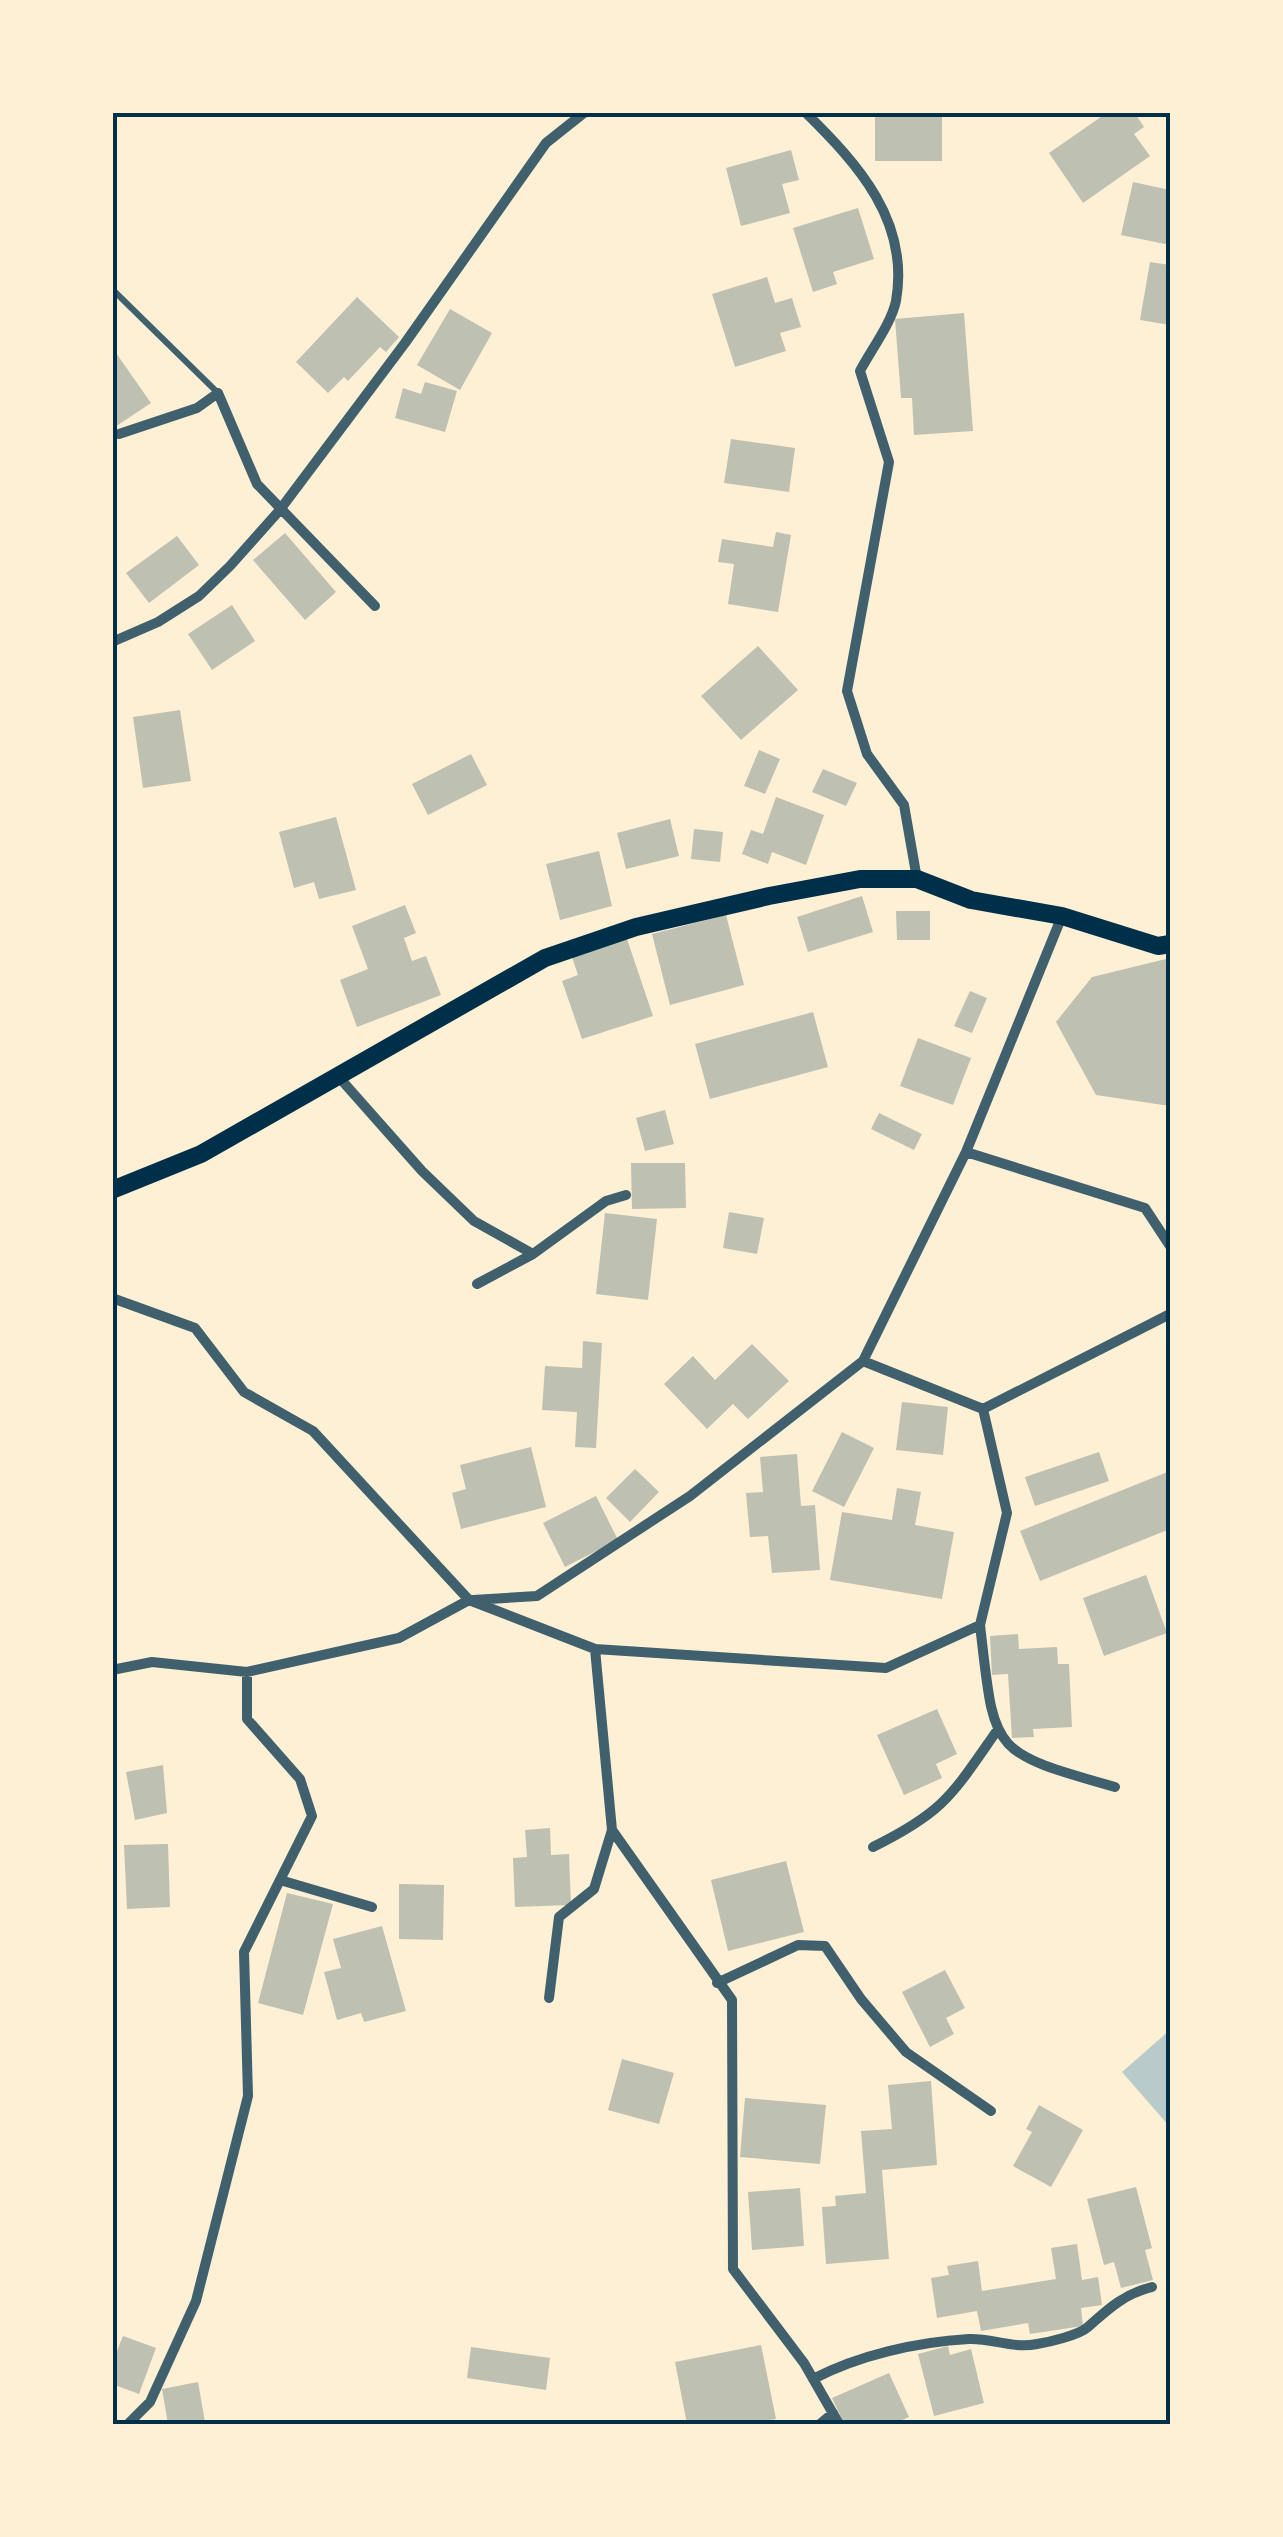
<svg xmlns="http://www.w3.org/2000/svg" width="1283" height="2537" font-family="Barlow,sans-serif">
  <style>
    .green { fill: #b9caca }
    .building { fill: #bec0b2 }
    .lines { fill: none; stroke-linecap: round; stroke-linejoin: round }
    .service { stroke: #3f606c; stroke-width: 6 }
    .minor { stroke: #3f606c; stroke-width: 10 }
    .secondary { stroke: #003049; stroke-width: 18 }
    .neatline { fill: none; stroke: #003049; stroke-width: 4 }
  </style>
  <rect width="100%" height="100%" fill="#fdf0d5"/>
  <path class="green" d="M1170,2030V2127L1122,2072Z"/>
  <path class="building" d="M875,112H942V161H875Z
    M1108,112H1134L1144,127L1134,134L1150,156L1083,203L1049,153Z
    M791,150L799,180L782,184L790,213L741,226L726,168Z
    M1133,182L1170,190V245L1121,235Z
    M858,208L874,259L833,272L837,284L813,292L793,228Z
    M1150,262L1170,265V325L1140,320Z
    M767,277L775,303L792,298L801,327L780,333L786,351L735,367L712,294Z
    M357,297L399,337L386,352L380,347L348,381L344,377L328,393L296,362Z
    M450,309L492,333L460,390L417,365Z
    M964,313L973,431L914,435L912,398H901L895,319Z
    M116,353L151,403L112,429V356Z
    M425,382L457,391L445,432L395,418L403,388L421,394Z
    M731,439L795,448L789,492L724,483Z
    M776,532L791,535L778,612L728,604L734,564L718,562L722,539L773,547Z
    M285,533L336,592L305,620L253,560Z
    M177,536L199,565L149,603L126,573Z
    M232,605L255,641L212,670L188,634Z
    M758,646L798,690L741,740L701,696Z
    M180,710L191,781L143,788L133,717Z
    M759,750L780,759L765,794L744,786Z
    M471,754L487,785L428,815L412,784Z
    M823,769L857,783L846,806L812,792Z
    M776,797L824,815L806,865L772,852L768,864L742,854L751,830L763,834Z
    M336,817L356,890L319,899L314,882L294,888L279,832Z
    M670,819L679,856L626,869L617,833Z
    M694,829L723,832L720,862L691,859Z
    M599,851L612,906L560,920L546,864Z
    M862,896L873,932L808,952L797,917Z
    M405,905L416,933L404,938L412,961L426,956L441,995L357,1027L340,980L368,969L352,926Z
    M896,911H930V940H897Z
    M726,915L744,985L670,1005L652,934Z
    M627,939L653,1016L582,1039L562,981L578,975L572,957Z
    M1166,959L1170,965V1106L1096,1095L1056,1022L1092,977Z
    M970,991L987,998L972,1033L954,1026Z
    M813,1012L828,1067L710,1099L695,1044Z
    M918,1038L971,1058L953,1105L900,1086Z
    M665,1110L674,1144L645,1151L636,1118Z
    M879,1113L922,1134L914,1150L871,1129Z
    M631,1163H685L686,1208L632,1209Z
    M729,1212L764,1218L757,1254L723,1248Z
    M605,1213L657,1219L648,1300L596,1294Z
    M583,1341L602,1343L596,1448L575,1447L577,1412L542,1410L545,1366L582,1368Z
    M752,1344L789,1381L748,1419L733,1404L707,1429L664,1384L693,1356L715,1380Z
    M902,1402L948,1407L943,1455L896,1450Z
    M842,1432L874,1448L844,1507L812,1491Z
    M531,1447L546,1507L461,1529L452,1493L466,1489L460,1465Z
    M1099,1452L1109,1481L1035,1506L1025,1477Z
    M797,1454L801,1506L815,1505L820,1570L772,1573L768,1536L750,1537L746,1493L763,1492L760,1457Z
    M635,1469L659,1492L630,1522L606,1498Z
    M1170,1471V1529L1040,1581L1020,1531Z
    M897,1488L921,1492L915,1525L954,1532L942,1599L830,1580L842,1512L892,1520Z
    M596,1496L618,1540L565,1567L543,1523Z
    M1146,1575L1167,1633L1104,1656L1083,1598Z
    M1018,1634L1019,1649L1057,1647L1058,1664H1069L1072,1727L1033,1729L1034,1737L1012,1738L1008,1674L992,1675L990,1636Z
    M937,1709L957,1754L936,1764L942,1778L904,1795L877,1735Z
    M163,1765L167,1813L135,1820L126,1772Z
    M550,1828L551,1855L569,1854L571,1905L515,1907L513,1858L527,1857L525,1830Z
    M168,1844L170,1907L127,1909L124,1845Z
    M786,1861L804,1932L728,1951L711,1880Z
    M399,1884L444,1885L443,1940L399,1939Z
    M287,1893L333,1904L303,2015L258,2003Z
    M382,1926L406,2011L364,2022L361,2013L337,2020L324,1972L341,1968L333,1939Z
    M945,1970L965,2008L946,2018L954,2034L930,2047L902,1992Z
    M622,2059L674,2073L659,2124L608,2110Z
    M931,2081L937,2165L882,2170L889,2259L826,2264L822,2207L836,2206L835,2196L866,2193L861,2131L892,2129L888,2085Z
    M745,2098L826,2105L820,2164L740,2157Z
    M1039,2105L1083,2130L1051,2187L1013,2166L1032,2132L1026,2129Z
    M1136,2187L1152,2248L1145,2250L1153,2280L1121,2288L1114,2262L1104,2265L1087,2199Z
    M800,2188L804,2246L752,2250L748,2192Z
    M1077,2244L1082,2280L1098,2277L1102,2305L1081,2308L1083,2326L1030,2334L1028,2323L981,2331L977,2311L937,2318L931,2278L949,2275L947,2266L978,2261L982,2291L1056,2279L1051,2248Z
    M123,2336L156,2348L139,2394L112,2384V2363Z
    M761,2345L776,2419L746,2424H687L675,2362Z
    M948,2346L950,2355L971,2349L984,2403L934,2416L918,2354Z
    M471,2347L550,2358L546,2390L467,2378Z
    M889,2373L909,2417L893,2424H844L832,2398Z
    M198,2382L205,2422L168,2424L162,2389Z"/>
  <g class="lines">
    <path class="service" d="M112,289L218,393"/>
    <path class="minor" d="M805,112C858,164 910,221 896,301C891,324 871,350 860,371L889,462L847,691L867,754L904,805L917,879
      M119,434L197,408L218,393L257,484L375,606
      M112,642L158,622L199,596L230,566L279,511L405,343L546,143L585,112
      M337,1075L422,1171L474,1221L533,1254
      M966,1152L1145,1208L1170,1246
      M477,1284L533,1254L606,1201L626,1195
      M112,1298L195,1328L244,1392L313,1431L469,1600L399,1638L247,1672L152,1662L112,1670
      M863,1361L983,1409
      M469,1600L595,1649L612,1830L732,2000L733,2269L804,2363L839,2424
      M473,1600L537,1596L690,1496L863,1361L966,1152L1062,916
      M980,1625C995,1753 988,1751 1115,1787
      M595,1649L886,1668L980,1625L1007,1513L983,1409L1170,1314
      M873,1847C944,1812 952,1795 996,1732
      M280,1880L372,1907
      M717,1983L798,1945L825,1946L861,1999L906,2052L991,2111
      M549,1998L559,1917L594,1889L612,1830
      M813,2379C859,2355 917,2342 969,2339C992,2338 1013,2349 1037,2344C1050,2342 1079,2335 1088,2327C1108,2309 1124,2294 1152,2287
      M128,2424L150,2402L196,2301L248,2096L244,1952L312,1816L300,1779L247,1719V1672
      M820,2424L833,2413"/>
    <path class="secondary" d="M112,1190L201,1154L545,958L636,927L769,896L860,879H917L971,900L1062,916L1158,946L1170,944"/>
  </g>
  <rect width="1283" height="2537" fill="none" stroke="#fdf0d5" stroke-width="230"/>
  <rect x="115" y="115" width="1053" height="2307" class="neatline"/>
</svg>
